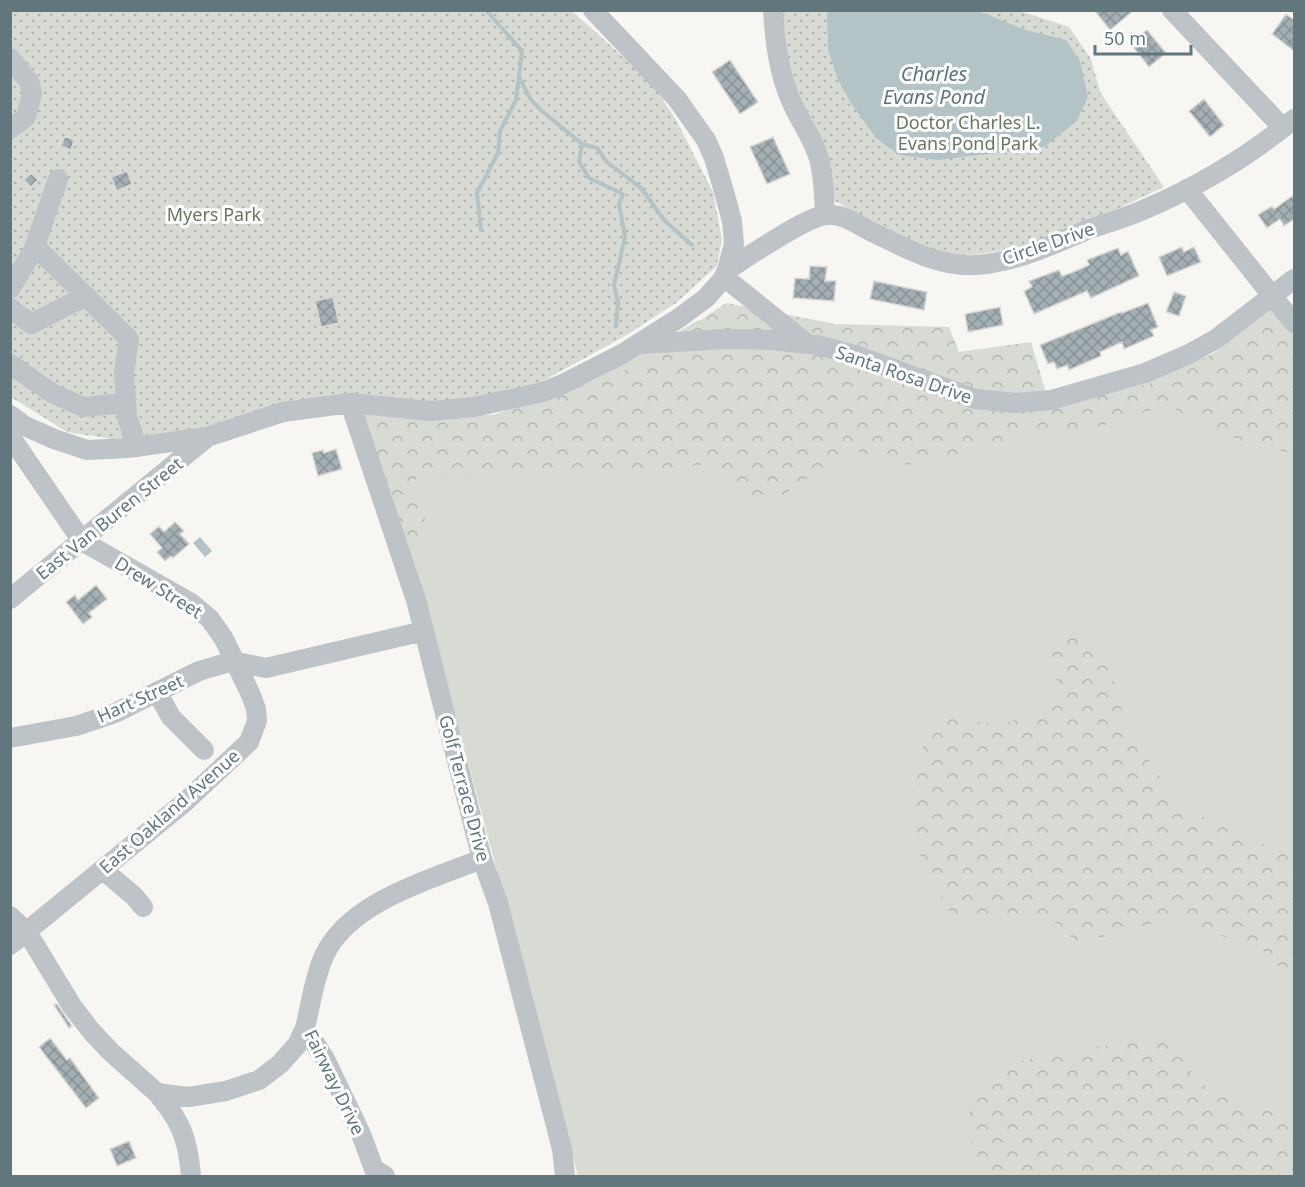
<svg xmlns="http://www.w3.org/2000/svg" width="1305" height="1187" font-family="'Noto Sans',sans-serif">
  <style>
    .green { fill: #d7dbd3 }
    .forest { fill: url(#forest-crowns) }
    .park { fill: url(#park-dots) }
    .water { fill: #b4c3c5 }
    .lines { fill: none; stroke-linecap: round; stroke-linejoin: round }
    .stream { stroke: #b4c3c5; stroke-width: 4 }
    .building { fill: url(#building-cross-hatch); stroke: #d8d8d6; stroke-width: 1.5 }
    .minor { stroke: #bdc3c6; stroke-width: 20 }
    .labels { text-anchor: middle; dominant-baseline: central; stroke-width: 6; stroke-linejoin: round; paint-order: stroke }
    .park-label { font-size: 18px; fill: #687661; stroke: #fff }
    .street-label { font-size: 18px; fill: #62767e; stroke: #fff }
    .water-label { font-size: 20px; font-style: italic; fill: #5d7679; stroke: #fff }
  </style>
  <defs>
    <pattern id="forest-crowns" width="20" height="18" patternUnits="userSpaceOnUse" patternTransform="scale(1.5)"><rect width="20" height="18" fill="#d7dbd3"/><path d="M2 6a3 3 0 1 1 6 0M12 15a3 3 0 1 1 6 0" fill="none" stroke="#b2b6b0"/></pattern>
    <pattern id="park-dots" width="8" height="8" patternUnits="userSpaceOnUse" patternTransform="scale(1.5)"><rect width="8" height="8" fill="#d7dbd3"/><path d="M2 2h.1M6 6h.1" fill="none" stroke="#b2b6b0" stroke-width="1.8" stroke-linecap="round"/></pattern>
    <pattern id="building-cross-hatch" width="8" height="8" patternUnits="userSpaceOnUse" patternTransform="scale(1.5)"><rect width="8" height="8" fill="#a4afb3"/><path d="M0 0l8 8M0 8l8-8" fill="none" stroke="#899397"/></pattern>
  </defs>
  <rect width="100%" height="100%" fill="#f7f6f3"/>
  <path class="green" d="M1270,306L1294,336V1176H578L440,656L361,419L486,420L590,382L699,320L802,363L1043,409L1125,390L1214,353Z"/>
  <path class="forest" d="M726,303L836,324L949,327L959,352L1031,342L1049,403L1147,385L1222,350L1270,313L1289,325L1294,333V454L1239,440L1192,419L1167,405L1102,426L1018,436L972,451L907,465L850,449L780,497L759,501L731,481L714,463L638,473H542L461,477L418,475L413,485L425,512V542L401,544L359,412L404,416L493,415L628,369Z
    M1072,631L1102,657L1116,686L1127,729L1179,804L1225,828L1282,852L1294,862V982L1262,950L1171,918L1108,936L1076,941L1053,921L961,919L943,907L939,884L916,848L911,798L924,744L951,717L1000,725L1064,703L1047,649Z
    M1167,1039L1190,1070L1211,1092L1255,1106L1294,1121V1176H977L973,1156L969,1113L984,1079L1001,1065L1087,1048Z"/>
  <path class="park" d="M10,11H572L641,73L658,92L676,120L713,192L722,239L717,266L676,303L625,336L530,388L486,397L422,406L364,400L205,432L145,438L112,439L67,432L11,397Z
    M782,11H1020L1069,27L1091,59L1100,92L1164,187C1109,212 1000,268 940,252C902,242 867,218 833,200L789,72L782,33Z"/>
  <path class="water" d="M978,11L1029,31L1066,40L1080,61L1088,97L1076,122L1044,147L938,160L899,155L876,138L851,103L838,80L828,50L827,11Z
    M200,537L212,551L205,557L193,543Z"/>
  <g class="lines">
    <path class="stream" d="M519,77L531,100L543,112L582,144L597,148L607,162L641,188L665,221L692,245
      M582,144L579,162L589,178L623,194L619,204L625,237L614,285L618,302L616,326
      M481,230L477,193L498,153L500,131L516,100L522,51L486,10"/>
  </g>
  <path class="building" d="M1094,10H1134L1110,30Z
    M1286,14L1294,20V51L1272,34Z
    M1147,30L1166,53L1149,67L1130,43Z
    M730,60L758,102L740,114L712,72Z
    M1204,99L1224,125L1210,137L1189,111Z
    M65,136L74,140L71,150L61,146Z
    M773,137L790,174L767,184L750,147Z
    M127,171L132,184L117,191L111,177Z
    M31,173L38,180L31,187L24,180Z
    M1294,195V219L1284,226L1280,219L1267,228L1258,215L1272,206L1274,209Z
    M1182,247L1184,252L1194,247L1201,262L1167,276L1159,257Z
    M1118,248L1121,255L1128,251L1139,276L1091,298L1087,291L1034,314L1024,291L1032,287L1029,281L1059,270L1062,276L1071,273L1089,265L1087,260Z
    M810,266L827,267L825,281H836L834,301L793,298L795,278L809,279Z
    M874,281L927,292L924,310L870,299Z
    M1174,292L1186,296L1179,316L1166,312Z
    M333,297L339,323L321,327L315,301Z
    M1148,303L1158,327L1151,330L1154,336L1124,349L1122,342L1100,352L1101,356L1069,370L1067,365L1057,369L1054,362L1048,364L1040,345L1121,312L1122,313Z
    M1000,307L1003,325L968,332L965,314Z
    M336,449L342,469L318,476L312,453L323,450L324,453Z
    M175,522L184,531L180,534L189,544L173,558L171,556L165,561L157,552L162,548L150,534L159,526L164,532Z
    M96,585L107,599L89,613L92,617L83,624L66,602L75,595L78,600Z
    M57,1004L72,1026L69,1028L54,1005Z
    M50,1038L67,1060L70,1058L99,1098L86,1108L39,1047Z
    M129,1141L136,1158L117,1166L110,1149Z"/>
  <g class="lines">
    <path class="minor" d="M773,10C775,43 779,76 793,105C801,123 814,140 819,159C824,177 824,196 825,215
      M1172,10L1283,128
      M10,58L30,83L32,94L26,117L10,129
      M1187,189L1294,323
      M35,246L129,339L124,373L127,417L137,447
      M727,270C748,257 805,217 826,215C841,213 855,223 868,230C902,246 936,267 975,265C1014,263 1052,245 1087,230C1106,223 1125,218 1143,210C1197,187 1249,156 1294,119
      M724,277L806,343
      M10,289L34,249L58,179
      M10,308L31,324L86,296
      M642,344L725,339L773,340L817,345L858,356L975,399L1016,403L1051,400L1145,373L1189,354L1216,339L1294,279
      M10,364L52,393L83,407L126,403
      M350,403L416,600L482,859L498,903L562,1149L565,1176
      M10,415L25,426L54,439L87,450L128,448L207,437L283,412L350,403L431,411L474,407L543,392L565,383L622,354L679,318L706,298L722,280L727,270L734,244L732,221L723,188L714,158L706,140L677,99L593,10
      M10,436L82,541L191,603L210,619L224,639L251,695L256,709L257,721L249,742L185,802L10,945
      M10,599L205,439
      M157,692L171,717L204,750
      M10,738L76,726L115,713L199,671L233,661L266,668L424,631
      M103,870L134,896L143,907
      M10,916L27,932L72,1006L92,1032L111,1052L157,1093L188,1097L226,1091L259,1080L280,1064L297,1045L305,1028
      M157,1093C181,1121 188,1139 191,1176
      M385,1176L374,1169L361,1134L325,1059L305,1028C311,1004 314,978 324,956C348,902 431,879 482,859"/>
  </g>
  <g class="labels">
    <g class="park-label">
      <text x="968" y="122">Doctor Charles L.<tspan x="968" dy="21">Evans Pond Park</tspan></text>
      <text x="214" y="214">Myers Park</text>
    </g>
    <g class="street-label">
      <text transform="translate(1048 243) rotate(-19)">Circle Drive</text>
      <text transform="translate(904 374) rotate(19)">Santa Rosa Drive</text>
      <text transform="translate(109 518) rotate(-39)">East Van Buren Street</text>
      <text transform="translate(159 587) rotate(32)">Drew Street</text>
      <text transform="translate(140 698) rotate(-24)">Hart Street</text>
      <text transform="translate(465 788) rotate(75)">Golf Terrace Drive</text>
      <text transform="translate(169 811) rotate(-41)">East Oakland Avenue</text>
      <text transform="translate(335 1082) rotate(64)">Fairway Drive</text>
    </g>
    <g class="water-label">
      <text x="934" y="73">Charles<tspan x="934" dy="23">Evans Pond</tspan></text>
    </g>
  </g>
  <rect width="1305" height="1187" fill="none" stroke="#62767e" stroke-width="24"/>
  <path d="M1095 45v9h96v-9" fill="none" stroke="#62767e" stroke-width="3"/>
  <text x="1104" y="45" font-size="18" fill="#62767e" stroke="#ffffff" stroke-width="4.5" paint-order="stroke">50 m</text>
</svg>
